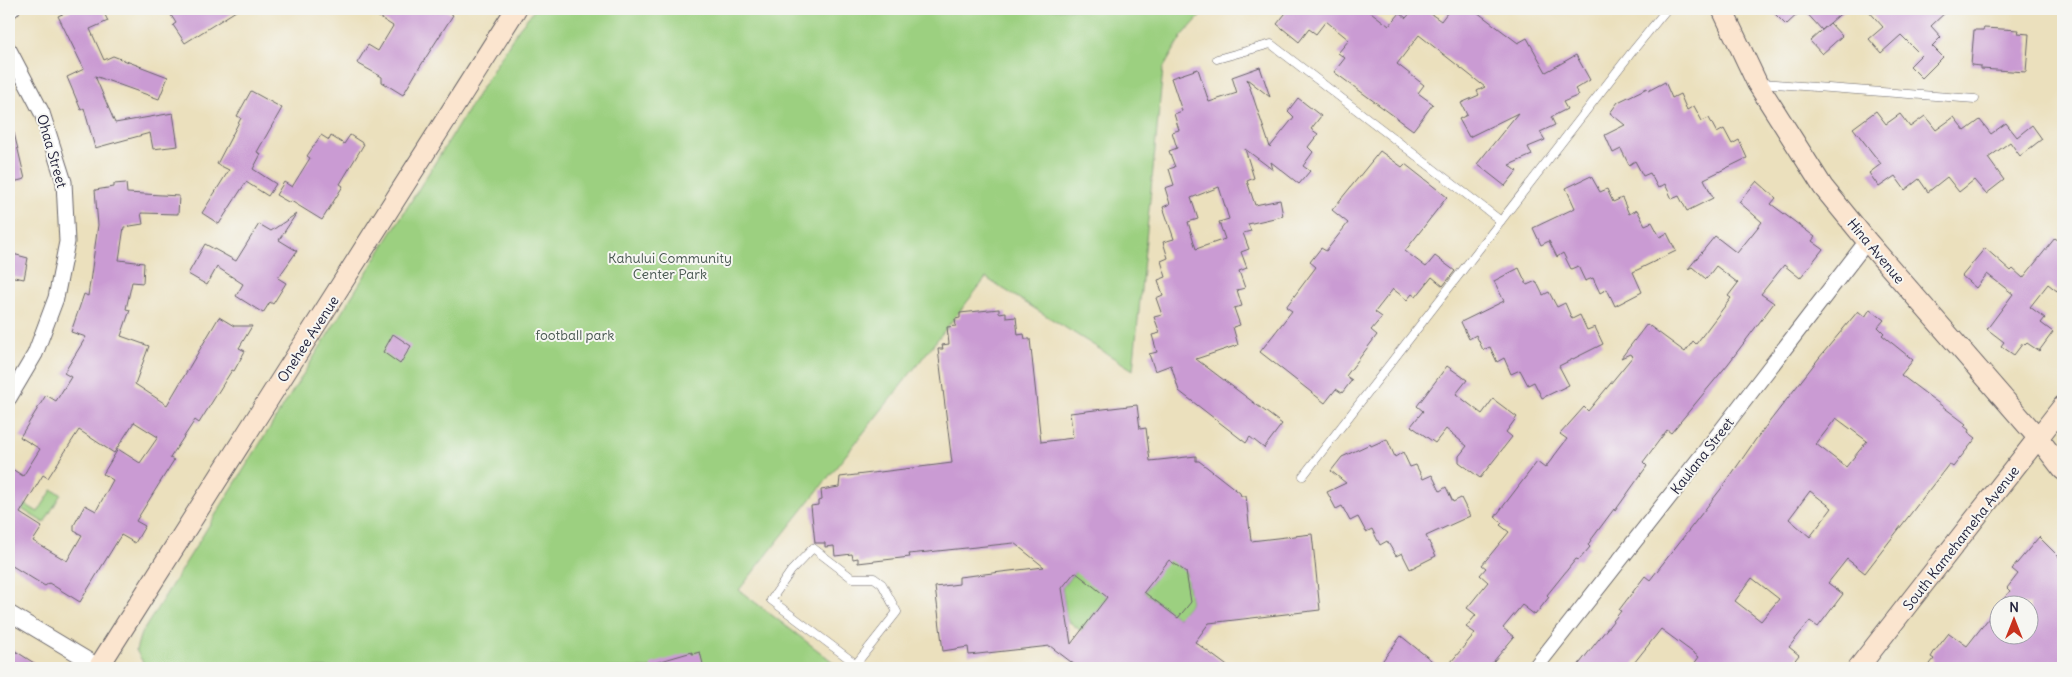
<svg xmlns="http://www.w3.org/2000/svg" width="2072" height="677" font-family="Delius,sans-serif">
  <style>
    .green { fill: #9cd080; stroke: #5f795e }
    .building { fill: #ca9bd3; fill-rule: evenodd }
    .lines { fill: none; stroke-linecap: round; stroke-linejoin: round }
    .lane-casing { stroke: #686468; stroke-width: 9 }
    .street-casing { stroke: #686468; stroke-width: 17 }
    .secondary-casing { stroke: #686468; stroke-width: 22 }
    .lane { stroke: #fff; stroke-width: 8 }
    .street { stroke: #fff; stroke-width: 15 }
    .secondary { stroke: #fbe5cf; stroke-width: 20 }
    .labels { text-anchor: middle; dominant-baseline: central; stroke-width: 4; stroke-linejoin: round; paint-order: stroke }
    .street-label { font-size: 14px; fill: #22223b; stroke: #f6f6f2 }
    .park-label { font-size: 14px; fill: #475650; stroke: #f6f6f2 }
  </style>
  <rect width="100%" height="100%" fill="#f6f6f2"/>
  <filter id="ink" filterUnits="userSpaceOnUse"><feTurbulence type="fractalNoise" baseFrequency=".02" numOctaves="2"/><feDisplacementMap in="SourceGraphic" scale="10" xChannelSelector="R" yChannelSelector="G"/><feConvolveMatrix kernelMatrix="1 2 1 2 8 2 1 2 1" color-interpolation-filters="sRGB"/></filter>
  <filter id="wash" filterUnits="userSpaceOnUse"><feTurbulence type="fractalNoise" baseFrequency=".0096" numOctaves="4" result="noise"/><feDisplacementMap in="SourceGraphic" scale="20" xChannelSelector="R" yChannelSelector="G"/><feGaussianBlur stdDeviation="1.12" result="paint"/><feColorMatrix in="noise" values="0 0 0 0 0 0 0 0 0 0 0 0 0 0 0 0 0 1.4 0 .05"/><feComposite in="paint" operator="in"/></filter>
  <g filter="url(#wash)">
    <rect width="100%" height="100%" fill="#ebe0bd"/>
    <path class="green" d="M535,9H1207L1182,36L1163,69L1133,370L986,278L739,590L841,668H146L136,650L140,636L519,28Z
      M52,490L61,494L44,523L20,508L23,503L38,512Z
      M1158,551L1186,572L1191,602L1178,618L1144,592L1154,579L1143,571Z
      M1084,561L1107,597L1081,631L1067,620L1062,588Z"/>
    <g id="blocks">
      <path class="building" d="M74,9H102L108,21L90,29L104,60L113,56L168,77L159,99L95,76L115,123L173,113L178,146L153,149L150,133L95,148L84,108L81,110L67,77L84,69L58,16Z
        M167,9H239L185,43L173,25L176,23Z
        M366,9H444L453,15L416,73L403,95L382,82V77L357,63L368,45L378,51L393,26Z
        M1289,9H1367L1389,26L1400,13L1406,18L1414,9H1424L1441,21L1450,9H1473L1518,43L1527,38L1546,72L1576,55L1590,80L1575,89L1579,95L1563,102L1567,109L1551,117L1555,125L1540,132L1545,140L1528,147L1532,155L1509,165L1517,171L1505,186L1477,164L1518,113L1469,137L1459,119L1467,115L1461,103L1479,95L1477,91L1485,87L1419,35L1397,64L1424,85L1418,93L1433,104L1413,130L1334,72L1345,58L1338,53L1349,40L1326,21L1316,34L1309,29L1299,42L1277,24Z
        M1770,9H1846L1822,30L1803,9L1786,25Z
        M1867,9H1949L1931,26L1941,37L1932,46L1943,57L1922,78L1910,66L1921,55L1901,35L1881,53L1869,39L1883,27Z
        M1830,23L1842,36L1822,54L1810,41Z
        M1984,28L2019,30L2018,33L2029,34L2026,72L1981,69V66L1971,65L1974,30H1983Z
        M1260,67L1270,97L1247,79L1270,147L1294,117L1288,111L1298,98L1321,116L1311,129L1318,134L1308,147L1313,152L1303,166L1310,171L1299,184L1271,162L1273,170L1245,149L1254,178L1247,181L1255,205L1280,200L1283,216L1248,224L1251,231L1243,233L1249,249L1241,252L1247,268L1239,271L1245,288L1237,290L1242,306L1234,308L1240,325L1233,327L1238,345L1196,359L1282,424L1264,448L1250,437L1246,443L1179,391L1171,365L1155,371L1149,354L1157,352L1152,335L1160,333L1154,317L1162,315L1156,298L1163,295L1158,280L1166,277L1161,261L1168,258L1163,242L1174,239L1163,207L1170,204L1165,188L1174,185L1169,169L1175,167L1169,151L1177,148L1172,132L1179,130L1174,114L1182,111L1171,78L1198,69L1209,102L1237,93L1232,77ZM1219,187L1229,219L1219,222L1225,239L1196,249L1188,222L1198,219L1191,198Z
        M1665,82L1672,98L1680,94L1687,110L1694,106L1702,121L1709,118L1717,133L1724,129L1732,144L1739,140L1747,158L1704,179L1713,198L1687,211L1679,196L1672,199L1665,184L1658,188L1650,173L1643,176L1635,161L1629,165L1621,149L1613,153L1605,135L1625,125L1610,113L1618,102L1647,88L1648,91Z
        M251,91L282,108L257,152L261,154L253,169L276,184L268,196L246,182L219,224L202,213L229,170L217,164L241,118L237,116Z
        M1876,111L1886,124L1900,114L1910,127L1925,116L1936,130L1954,117L1965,131L1980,120L1991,134L2006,123L2017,137L2032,125L2042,139L2020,156L2010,142L1988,158L2004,180L1986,194L1974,180L1959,192L1947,177L1928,192L1919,179L1905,190L1895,176L1879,187L1869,173L1881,164L1853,128Z
        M14,133L25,179L9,183V134Z
        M321,135L329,140L331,136L344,144L350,135L364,144L340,184L343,186L322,220L291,201L290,203L276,195L284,182L292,187L310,158L307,156Z
        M1380,151L1402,167L1405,164L1447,197L1405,251L1426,267L1435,256L1455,271L1443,286L1432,277L1416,297L1412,294L1407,300L1393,289L1375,312L1382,317L1371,330L1377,335L1346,376L1352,380L1342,393L1336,389L1325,403L1260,352L1292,311L1286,307L1316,267L1310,262L1321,248L1326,251L1348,223L1332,210Z
        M1591,176L1600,192L1607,189L1613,202L1622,198L1629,214L1637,210L1645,225L1652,222L1660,237L1667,233L1676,251L1633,272L1642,292L1615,306L1607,289L1600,293L1593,278L1585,281L1578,266L1571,269L1563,253L1557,257L1549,241L1541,245L1533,228L1575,208L1566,188Z
        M1757,181L1776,198L1771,204L1815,237L1812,241L1823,249L1800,278L1784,265L1761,294L1774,303L1728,364L1671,433L1667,430L1643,462L1647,466L1615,511L1614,509L1591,540L1588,545L1590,547L1579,560L1576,559L1547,595L1549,597L1535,615L1522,605L1503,628L1514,637L1488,668H1446L1475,633L1466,627L1476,615L1467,608L1488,582L1480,575L1486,568L1482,565L1509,532L1500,525L1502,523L1495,517L1537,462L1545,468L1567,439L1560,434L1584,407L1588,411L1633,356L1630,354L1621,358L1647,324L1685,352L1693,341L1696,344L1731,298L1728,296L1738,283L1716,266L1706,279L1692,267L1688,269L1715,236L1737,253L1762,222L1739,202Z
        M126,183L127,193L179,196L178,214L141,213L143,224L124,227L119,260L144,263L143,283L132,282L126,309L130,310L121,336L149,346L135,384L167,405L219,317L234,326H252L239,348L245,351L234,371L232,370L199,423L195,420L170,458L174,460L136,521L145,526L135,543L121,535L80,602L49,583L45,586L9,564V467L23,476L40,449L20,437L46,395L56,401L71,377L64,373L86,337L71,332L84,294L88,296L98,225L95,190L114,187V184ZM134,422L158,437L140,463L118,449L103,474L113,480L96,511L85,505L74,525V531L82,535L67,561L33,541L42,527L20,513L43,475L48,478L79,430L114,453Z
        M296,214L279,240L297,251L278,278L286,283L273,304L270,302L263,313L236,296L243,284L217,267L207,285L188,274L205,244L236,261L259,224L271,231Z
        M2055,238L2063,244V282L2057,291L2048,284L2030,307L2045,318L2041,323L2053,332L2039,351L2027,343L2025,345L2023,343L2014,355L2001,346L2004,342L1987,329L2013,294L1987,274L1976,288L1962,276L1985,248L2011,271L2013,269L2023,278Z
        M9,253L28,258L24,279L9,276Z
        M1519,268L1527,285L1536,281L1543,295L1549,292L1557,307L1565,303L1572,319L1580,315L1587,330L1595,327L1603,344L1559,366L1569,385L1542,398L1534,382L1528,385L1520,370L1511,374L1504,358L1497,362L1490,347L1483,350L1476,335L1469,339L1461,322L1504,301L1494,281Z
        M999,309V313L1006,312V318L1016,317L1018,335L1024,334L1025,339H1030L1041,442L1073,438L1070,413L1137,405L1140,429L1146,428L1150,461L1196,456V461H1199L1240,493L1241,496H1246L1251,541L1312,534L1320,610L1209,623L1195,642L1230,668H1079L1050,646L969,655L968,647L943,651L935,587L959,584V577L1044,567L1014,543L909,554L910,557L858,563V558L853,559L852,554L835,556L834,546L825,547V543H815L811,506L818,505V501L822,500L821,490L839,487L840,477L952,463L938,349H943L942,345L949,344L947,327L956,326L955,319L960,318V313ZM1169,560L1186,572L1191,602L1178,618L1144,592ZM1075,572L1107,597L1071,644L1062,588Z
        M1870,309L1884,320L1878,327L1884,333L1882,335L1913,360L1901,375L1966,424L1964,426L1969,430L1968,432L1976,438L1953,467L1949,464L1865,573L1847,559L1828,583L1843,594L1818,627L1810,621L1789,647L1799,655L1789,668H1691L1699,657L1661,629L1630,668H1576L1621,611L1619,610L1645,576L1650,580L1724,485L1756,439L1819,358L1858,311L1865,317ZM1836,418L1867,441L1846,467L1816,444ZM1810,491L1832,508L1810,537L1789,519ZM1752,578L1779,599L1761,621L1735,601Z
        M393,334L411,346L400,364L383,352Z
        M1447,366L1467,380L1456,394L1482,414L1493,399L1517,417L1506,432L1512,437L1480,478L1459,462V456L1467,446L1446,429L1435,443L1411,426L1423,411L1417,406Z
        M1387,439L1395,457L1403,452L1410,467L1416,465L1423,479L1432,475L1440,491L1446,487L1453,502L1461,498L1470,516L1426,536L1436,556L1410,569L1402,553L1396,556L1387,541L1380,545L1372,529L1366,532L1358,517L1350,521L1342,506L1336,509L1327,492L1346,483L1331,471L1342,457L1370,444L1371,446Z
        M2039,537L2063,561V668H1927L1934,659L1931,657L1934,652L1949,633L1967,646L2010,591L2007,588L2018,574L2012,569ZM2000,604H2030V634H2000Z
        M1401,636L1441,668H1377Z
        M9,647L42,668H9Z
        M692,652V654L700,652L704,668H651V664Z"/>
    </g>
  </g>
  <g filter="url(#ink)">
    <use href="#blocks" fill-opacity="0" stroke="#686468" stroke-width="1"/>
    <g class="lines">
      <g class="lane-casing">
        <path id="lane" d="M1217,59L1271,44L1501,221
          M1761,83L1975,99
          M1303,476L1631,53L1667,9
          M856,664L897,612L882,584L874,578H852L813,548L791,571L771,600L856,664L862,668"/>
      </g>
      <g class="street-casing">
        <path id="street" d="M9,11L12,9
          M9,50L42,113L64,182L67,242L56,298L35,354L9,398
          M9,613L101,668
          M1535,668L1714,440L1867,241"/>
      </g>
      <g class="secondary-casing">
        <path id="secondary" d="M1722,9L1757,83L1823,187L1867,241L2039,439L2063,470
          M98,668L516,9
          M1858,668L2063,406"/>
      </g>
      <use href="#lane" class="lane"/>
      <use href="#street" class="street"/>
      <use href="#secondary" class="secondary"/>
    </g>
  </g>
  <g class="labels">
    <g class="street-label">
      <text transform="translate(52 151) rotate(74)">Ohaa Street</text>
      <text transform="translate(1876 251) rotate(50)">Hina Avenue</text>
      <text transform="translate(308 339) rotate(-57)">Onehee Avenue</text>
      <text transform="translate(1702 456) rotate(-52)">Kaulana Street</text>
      <text transform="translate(1961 538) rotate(-52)">South Kamehameha Avenue</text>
    </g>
    <g class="park-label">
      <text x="670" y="258">Kahului Community<tspan x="670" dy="16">Center Park</tspan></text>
      <text x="575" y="335">football park</text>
    </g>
  </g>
  <rect width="2072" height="677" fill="none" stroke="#f6f6f2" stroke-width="30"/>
  <g transform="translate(2014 620)"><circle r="24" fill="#f6f6f2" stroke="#a1a1a9"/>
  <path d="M0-4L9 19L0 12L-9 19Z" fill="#c8321e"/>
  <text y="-8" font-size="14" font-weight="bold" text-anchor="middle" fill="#22223b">N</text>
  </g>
</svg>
